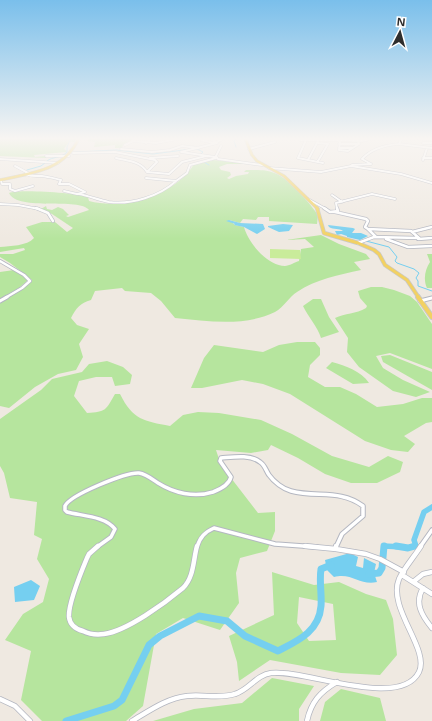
<svg xmlns="http://www.w3.org/2000/svg" width="432" height="721" font-family="'Open Sans',sans-serif">
  <style>
    .green { fill: #b6e59e; fill-rule: evenodd }
    .pitch { fill: #c9ec9a }
    .water { fill: #75cff0 }
    .lines { fill: none; stroke-linecap: round; stroke-linejoin: round }
    .stream { stroke: #75cff0; stroke-width: 1 }
    .river-far1 { stroke: #75cff0; stroke-width: 5.5 }
    .river { stroke: #75cff0; stroke-width: 7 }
    .minor-far4-casing { stroke: #b4b7c1; stroke-width: 3 }
    .minor-far3-casing { stroke: #b4b7c1; stroke-width: 4 }
    .minor-far2-casing { stroke: #b4b7c1; stroke-width: 5 }
    .minor-far1-casing { stroke: #b4b7c1; stroke-width: 5.5 }
    .minor-casing { stroke: #b4b7c1; stroke-width: 6 }
    .major-far2-casing { stroke: #c9c9c9; stroke-width: 3.5 }
    .major-far1-casing { stroke: #c9c9c9; stroke-width: 4.5 }
    .major-casing { stroke: #c9c9c9; stroke-width: 6 }
    .minor-far4 { stroke: #fff; stroke-width: 2 }
    .minor-far3 { stroke: #fff; stroke-width: 2.5 }
    .minor-far2 { stroke: #fff; stroke-width: 3 }
    .minor-far1 { stroke: #fff; stroke-width: 3.5 }
    .minor { stroke: #fff; stroke-width: 4.5 }
    .major-far2 { stroke: #f2d163; stroke-width: 2.5 }
    .major-far1 { stroke: #f2d163; stroke-width: 3 }
    .major { stroke: #f2d163; stroke-width: 4 }
  </style>
  <rect width="100%" height="100%" fill="#efe9e1"/>
  <path class="green" d="M0,138H77L75,142H69L64,149L67,151L66,152L34,155L35,157L46,156V158L0,156Z
    M89,138H129L134,140L131,142L123,145L122,148H115V145L94,147L95,142L87,141Z
    M213,160L253,164H227L219,167L221,170L230,172L231,175L227,178L229,179L236,176L248,174L249,172H244L246,170C257,170 267,169 277,174C291,181 309,202 318,215L317,224L269,221V217H258L256,220L243,219L240,223L229,220L235,225L244,227C248,242 267,266 285,266C289,266 295,262 299,261L301,249L314,247L305,239L286,240L321,235L339,244L366,254L370,259L354,262L361,270C339,275 316,279 297,292C289,297 284,307 275,312C244,327 208,321 175,318L161,301L151,293L125,291L122,288L95,291L91,300C80,303 76,308 71,318L77,325L89,329L79,344L83,357L76,370L58,374L35,387L9,408L0,406V302L32,280L10,263L0,257V254H13L25,250L24,248L0,252V247C10,246 27,246 34,238L26,227L42,222H55L67,232L73,228L52,214L41,209L46,206L47,209L52,210L58,207L63,209L69,215L66,216L68,217L89,210C80,197 18,212 9,193C20,189 77,193 88,197L89,201C123,210 175,196 194,164Z
    M427,254H432V288H427C423,279 425,270 430,262Z
    M14,270L28,280L19,288L0,299V272Z
    M371,287H382L394,290L410,296L417,302L432,324V369L390,353L376,356L383,368L403,380L430,392L416,397L393,391L359,367L347,352L348,338L335,318C345,313 356,314 366,308L367,306L360,298L358,291Z
    M313,299H321L329,317L339,332L321,338C318,327 308,317 303,306Z
    M297,342H315L320,348V355L310,365L308,377L325,387H340L356,394L377,407L403,404L422,398H432V422L426,423L404,436L415,444L408,452L391,450L365,441L290,394L263,384L242,380L202,388H191L204,358L214,345L263,352L279,345Z
    M390,355L432,372V390L383,362L381,356Z
    M107,361L123,367L132,375L130,384L115,386L112,377H96L79,381L74,396L87,413C106,412 106,410 115,394H120C133,420 144,421 170,426L183,415L198,412L219,413L261,420L292,434L332,456L369,467L388,456L403,462L400,472L377,483H351L325,474L298,458L271,445L268,450L251,453L216,450L221,465L258,513L275,512V531L267,551L240,558L236,573L239,603L220,630L183,618L156,634L143,706L126,721H42L21,700L31,651L5,640L23,614L43,602L49,579L37,559L42,539L34,535L37,502L10,498L4,473L0,466V419L41,390L52,379L82,372L89,364Z
    M332,362C346,366 361,371 369,383L353,384L326,368Z
    M272,572L314,585L339,582L366,594L386,600L393,619L397,655L380,675L341,673L270,660L239,681L237,662L229,636L274,615ZM299,597L333,604L336,640L309,641L297,623Z
    M272,678L314,686L299,709V721H153L194,709L242,703Z
    M341,689L380,698L386,721H320L325,702Z"/>
  <path class="pitch" d="M270,249L300,250L301,259L270,258Z"/>
  <path class="water" d="M229,220L240,223L263,224L265,229L257,234L244,227L234,225L235,224L226,221Z
    M283,224L293,225L289,231L279,232L268,227V226Z
    M328,225L353,228L355,229L352,233H361L368,236L360,240L347,237V236L341,234L337,235L335,231H343C339,228 334,230 329,227Z
    M350,553L358,557L356,566L363,568L364,558L376,564L374,573L377,582C360,586 352,572 334,577L327,570L325,560Z
    M31,580L40,586L34,600L15,602L14,587Z"/>
  <g class="lines">
    <path class="stream" d="M236,147L234,141L237,138
      M197,149L203,152L200,155
      M76,152L116,150L153,154L191,149
      M47,161C53,156 60,159 67,152V147L71,138
      M204,162L209,165
      M27,170L41,166L45,163
      M366,241L389,247L397,257L395,261L397,263L414,269L419,273L416,278L418,281V286L432,291"/>
    <path class="river-far1" d="M384,547V546L402,547
      M411,547L416,546L414,540L424,512L432,507"/>
    <path class="river" d="M396,546L408,548L415,546
      M369,574L379,573L382,568L384,546
      M66,721L114,706L122,700L149,645L160,636L199,616L227,621L245,636L278,651C297,641 319,632 321,606C322,594 319,582 321,569L331,565"/>
    <g class="minor-far4-casing">
      <path id="minor-far4" d="M211,138L216,143
        M361,138L362,141L374,138
        M416,138L432,139
        M201,140L214,143
        M301,140H306L298,158L323,163
        M306,140H338
        M358,141L359,144L348,151L339,150L340,142L338,140L362,141
        M217,142L224,138
        M146,143L152,138
        M318,143L328,144L318,161
        M423,143H432
        M339,144H357
        M399,144L432,148
        M125,145L133,141L156,143L183,138
        M221,146L216,156L218,159L262,165
        M339,148H352
        M121,149L152,152L170,150L182,146L199,148
        M249,149L275,142
        M73,153L115,152L155,160L157,162L147,172
        M46,156H69
        M215,157L181,152L217,143
        M116,158C128,161 140,161 147,172L169,174L182,162L206,156
        M150,158L178,156
        M423,158H432
        M0,159L58,163
        M308,160L318,141
        M423,160L427,148
        M371,164L362,159C372,148 385,145 399,144L402,138
        M352,165L371,164
        M15,166L28,173
        M269,168L321,172L351,166L401,174L432,183
        M26,174C32,177 35,176 42,176C44,176 58,179 61,180L59,184H69L85,192L77,194L64,191
        M146,178L176,181L187,173L190,165L216,158
        M1,181L2,184H10V189L15,191L33,186
        M79,194C89,196 99,200 109,202C131,205 160,196 176,181
        M332,195L342,202
        M308,199L326,209
        M0,204L18,205L39,209
        M337,209L336,203L372,194L395,199"/>
    </g>
    <g class="minor-far3-casing">
      <path id="minor-far3" d="M36,208L48,213L53,221
        M324,208L330,212L338,211L337,208
        M335,212L366,219L368,221L365,227L368,229L411,231L419,238L374,237L358,243
        M368,229L376,237
        M412,232L432,227
        M386,239L408,247L432,246
        M418,239L432,238
        M0,261L24,275L30,281L22,288L5,298"/>
    </g>
    <g class="minor-far2-casing">
      <path id="minor-far2" d="M0,301L7,297
        M420,301L432,298"/>
    </g>
    <g class="minor-far1-casing">
      <path id="minor-far1" d="M97,547L111,537L115,529C105,516 82,516 67,512L65,510V506C70,495 126,472 139,473C146,474 152,479 158,483C174,493 194,498 213,492C221,489 229,485 231,477L220,461L221,458C233,457 250,454 260,462C265,465 266,471 269,475C274,482 283,489 291,491C317,498 340,489 363,506V516L342,534L336,547
        M197,547C200,537 205,532 214,528L275,544L317,547
        M420,547L432,530"/>
    </g>
    <g class="minor-casing">
      <path id="minor" d="M98,546L89,554L87,558C82,570 68,605 69,617C70,625 75,629 83,631C89,634 97,635 104,634C127,631 165,603 183,588C194,577 193,561 197,546
        M305,546L336,549
        M336,549L366,554L380,559L404,572
        M336,549V546
        M402,575L432,594
        M413,582L423,574L432,572
        M423,588C414,603 422,616 432,628
        M0,699L15,706L30,721
        M132,721C149,711 167,698 187,696C203,694 219,699 235,694C249,690 256,675 271,673C305,669 400,710 419,672C430,649 387,608 399,579C404,568 414,557 421,546
        M307,721C311,702 320,692 337,682"/>
    </g>
    <g class="major-far2-casing">
      <path id="major-far2" d="M245,138L252,155L257,161L284,176L318,209
        M0,180C32,173 64,171 79,138"/>
    </g>
    <g class="major-far1-casing">
      <path id="major-far1" d="M317,208L324,233L358,243L374,250L379,254L385,265L407,280L419,298"/>
    </g>
    <g class="major-casing">
      <path id="major" d="M418,297L432,317"/>
    </g>
    <use href="#minor-far4" class="minor-far4"/>
    <use href="#minor-far3" class="minor-far3"/>
    <use href="#minor-far2" class="minor-far2"/>
    <use href="#minor-far1" class="minor-far1"/>
    <use href="#minor" class="minor"/>
    <use href="#major-far2" class="major-far2"/>
    <use href="#major-far1" class="major-far1"/>
    <use href="#major" class="major"/>
  </g>
  <linearGradient id="sky" x2="0" y2="1"><stop stop-color="#7abfeb"/><stop offset="0.58" stop-color="#f8f5f2"/><stop offset="1" stop-color="#f8f5f2" stop-opacity="0"/></linearGradient>
  <rect width="432" height="239" fill="url(#sky)"/>
  <g transform="translate(400 32) rotate(6)" stroke="#ffffff" stroke-width="3" paint-order="stroke">
  <path d="M0-3L7 15L0 10L-7 15Z" fill="#2e2e2e"/>
  <text y="-6" font-size="11" font-weight="bold" text-anchor="middle" fill="#2e2e2e">N</text>
  </g>
</svg>
